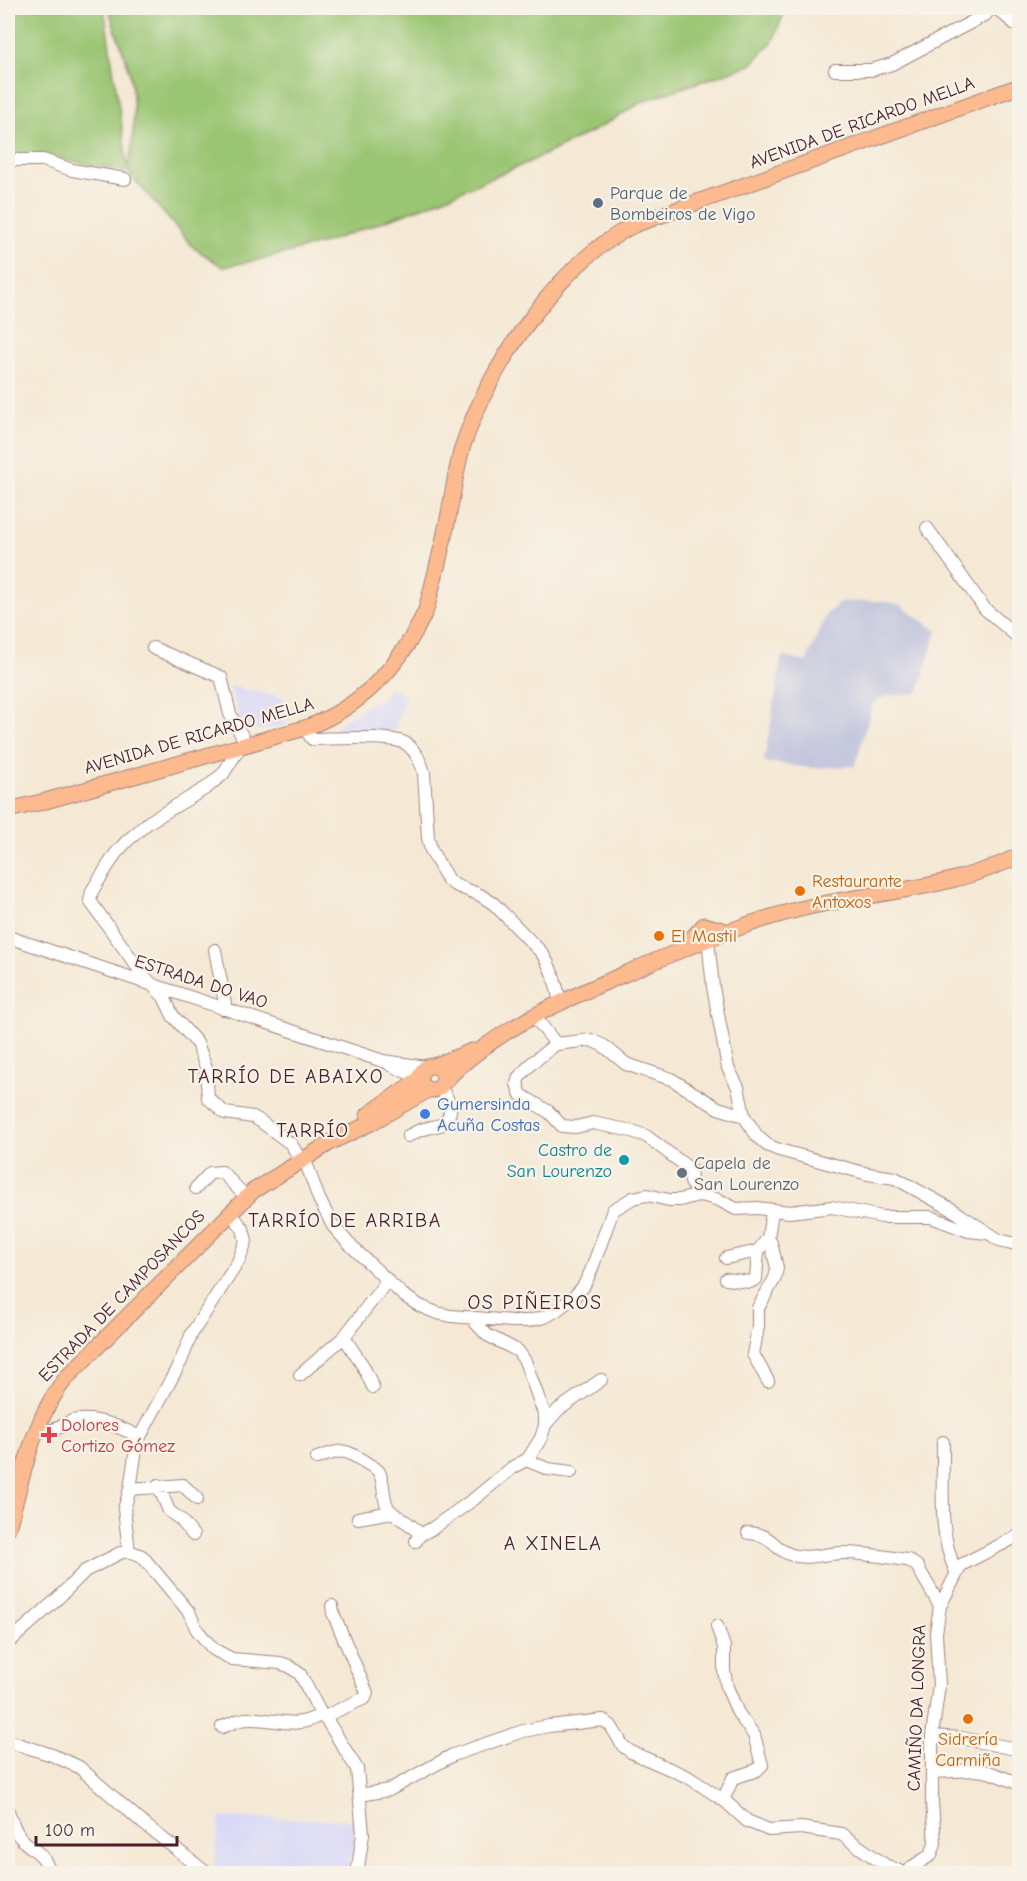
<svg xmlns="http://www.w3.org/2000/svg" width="1027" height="1881" font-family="'Comic Neue',sans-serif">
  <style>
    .built { fill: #d7d7f8 }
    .industrial { fill: #bfc2dd }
    .green { fill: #9ac572; stroke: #72724e; stroke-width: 1.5 }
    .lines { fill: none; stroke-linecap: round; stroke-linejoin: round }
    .minor-casing { stroke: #a08480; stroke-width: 14 }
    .major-casing { stroke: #a08480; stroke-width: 17 }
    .minor { stroke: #fff; stroke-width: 12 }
    .major { stroke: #fcba8e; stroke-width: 15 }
    .service-dot { fill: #5c6f8a; stroke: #f7f3e8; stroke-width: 2 }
    .food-dot { fill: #e8710a; stroke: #f7f3e8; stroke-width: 2 }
    .shop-dot { fill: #3f7fe0; stroke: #f7f3e8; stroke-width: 2 }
    .culture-dot { fill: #0f9aa8; stroke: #f7f3e8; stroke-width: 2 }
    .worship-dot { fill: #6b7280; stroke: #f7f3e8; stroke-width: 2 }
    .health-dot { fill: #e0444e; stroke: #f7f3e8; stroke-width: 2 }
    .labels { text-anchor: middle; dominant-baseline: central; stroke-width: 4.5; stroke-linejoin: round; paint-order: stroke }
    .street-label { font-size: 18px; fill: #4a1f2b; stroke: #f7f3e8 }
    .service-label { font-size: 18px; fill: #4e5e75; stroke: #f7f3e8; text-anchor: start }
    .food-label { font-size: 18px; fill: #c56008; stroke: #f7f3e8; text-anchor: start }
    .shop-label { font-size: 18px; fill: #366cbe; stroke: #f7f3e8; text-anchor: start }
    .culture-label { font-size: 18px; fill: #0d838f; stroke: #f7f3e8; text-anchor: end }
    .worship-label { font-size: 18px; fill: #5b616d; stroke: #f7f3e8; text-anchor: start }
    .health-label { font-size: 18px; fill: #be3a42; stroke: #f7f3e8; text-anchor: start }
    .neighbourhood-label { font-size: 20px; letter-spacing: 1.5px; fill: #4a1f2b; stroke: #f7f3e8 }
  </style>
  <rect width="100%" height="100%" fill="#f7f3e8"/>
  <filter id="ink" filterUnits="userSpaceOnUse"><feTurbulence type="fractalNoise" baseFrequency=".0167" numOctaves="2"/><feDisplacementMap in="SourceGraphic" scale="12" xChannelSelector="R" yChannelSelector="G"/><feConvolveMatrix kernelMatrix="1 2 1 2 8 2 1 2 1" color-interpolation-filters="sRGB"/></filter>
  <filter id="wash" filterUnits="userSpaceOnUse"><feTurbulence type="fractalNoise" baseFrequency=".008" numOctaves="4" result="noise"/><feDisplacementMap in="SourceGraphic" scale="24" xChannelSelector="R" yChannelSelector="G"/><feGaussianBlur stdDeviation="1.35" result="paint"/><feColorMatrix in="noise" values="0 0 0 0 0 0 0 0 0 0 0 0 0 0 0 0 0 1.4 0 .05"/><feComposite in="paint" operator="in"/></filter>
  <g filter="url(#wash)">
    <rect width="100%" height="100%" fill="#f5e8d4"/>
    <path class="built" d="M230,686L283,697L286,725L261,730L246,727L238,716Z
      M390,688L404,694L405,698L395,730L388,734L339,733L337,731V726L340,723L369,704L380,701Z
      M220,1817L356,1820L355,1852H351L347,1873H224L214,1866Z"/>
    <path class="industrial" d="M881,601L901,605L937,631L918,693L886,696L873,702L855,766L811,768L764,762L782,656L806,662L826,615L840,602Z"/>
    <path class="green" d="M8,8H104L128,169C134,139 136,105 130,75C125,52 114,31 109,8H786L773,41L750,65L646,100L593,131L529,162L430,204L324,243L267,258L223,267L194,248L128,172L47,156H8Z"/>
  </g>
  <g filter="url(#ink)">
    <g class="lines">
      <g class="minor-casing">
        <path id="minor" d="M996,8L1020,28
          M835,70H871L892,64L985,15L991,8
          M8,160H43L72,170L125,179
          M927,528L985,609L1020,639
          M153,648L221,677L230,714L247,745
          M305,728L312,739C330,739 396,734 408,745C416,752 422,764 424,773L428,838L431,850L448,880L455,885L480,895L494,904L542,953C552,968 557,985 560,1003
          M240,747L223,774L206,788L149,822L127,841L116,853L92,891L90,901L143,975L164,997L173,1016L197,1043L206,1067L208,1098L225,1113L253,1117L260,1121L291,1144L300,1159
          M8,937L383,1061L426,1067
          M708,940L713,987L728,1068L738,1087L744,1116L757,1136L767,1145L779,1150L868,1174L895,1178L953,1210L999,1240L1020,1245
          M215,950L225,1003L223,1009
          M535,1017L556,1044
          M389,1064L419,1078
          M408,1136L420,1130L444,1124C455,1110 450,1101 440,1087
          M304,1157L319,1199L333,1226L348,1243L403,1295L420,1306L437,1313L451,1316L512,1321H528L545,1317L557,1310L574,1297L583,1287L591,1271L613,1210L633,1198L647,1195L669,1200H680L698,1195L705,1196L719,1200L736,1209L757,1208L789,1212L832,1207L882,1217H931L968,1231L988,1233
          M196,1188L210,1173L222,1172L246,1197
          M698,1195L691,1182L690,1169L646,1136L632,1131L593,1123L576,1127L562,1126L549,1112L521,1095L517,1084L519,1077L532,1063L556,1044L591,1040L604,1046L626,1064L671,1079L718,1108L744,1116
          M726,1258L758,1251
          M726,1279L750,1282L756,1279L758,1251L768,1238
          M344,1337L363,1366L373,1387
          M300,1375L344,1337L387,1281
          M768,1381L753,1354L758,1327V1308L775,1278L777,1268L771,1243L768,1238L772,1211
          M545,1425L558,1410L601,1380
          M46,1430C57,1432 62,1424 72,1421C97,1416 119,1427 140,1437
          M943,1442C944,1486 937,1531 956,1572
          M317,1458C345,1449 343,1448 368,1464C372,1466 376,1468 379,1472C385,1483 382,1497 388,1508C395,1518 411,1521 420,1535
          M526,1460L548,1469L571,1472
          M158,1485L169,1511L181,1520L193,1535
          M130,1489L183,1485L197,1499
          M358,1518L392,1512
          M748,1533C774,1534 773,1550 792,1555C809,1560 826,1553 843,1553C865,1553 886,1557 908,1560L917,1566L940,1606
          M416,1541L420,1535L433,1528L474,1499L513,1467L528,1459L541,1438L545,1425V1416L525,1361L518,1351L487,1335L470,1317
          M129,1551L124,1509L130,1489L137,1442L181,1361L192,1333L238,1262L246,1241L243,1229L230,1212
          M717,1626L724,1647V1671L727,1687L738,1713L754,1735L762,1765L757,1770L733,1778L723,1800
          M8,1643L55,1601L85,1571L120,1553L129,1551L142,1556L189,1612L197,1630L213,1649L232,1659L280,1663L289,1666L300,1674L321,1714L328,1722L357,1769L363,1834L357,1874
          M325,1718L332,1713L365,1698L367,1693L333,1613L332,1606
          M222,1727C228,1725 234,1722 240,1720C269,1714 294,1733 321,1714
          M932,1736L962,1738L1020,1750
          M8,1741L52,1755L79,1767L144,1824L208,1874
          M932,1772L978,1770L989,1772L1020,1784
          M360,1795L389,1790L453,1755L523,1731L549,1726L603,1720L611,1726L623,1746L631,1752L688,1777L725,1801L747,1821L769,1830L801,1828L841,1834L885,1865L906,1874
          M8,1811C11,1819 14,1830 20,1837C33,1853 43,1849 50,1874
          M907,1874L912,1867L931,1855L935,1843L932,1802V1736L939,1685L936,1633L940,1606L961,1565L1020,1535"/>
      </g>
      <g class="major-casing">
        <path id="major" d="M8,810L42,802L305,728C362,707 401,665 426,610C435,576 444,542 450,508C454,486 457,465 463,445C490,366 558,263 634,225L1020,86
          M683,948L704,925L730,932
          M420 1078a12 12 0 1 1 24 0a12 12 0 1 1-24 0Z
          M434,1066L472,1051
          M442,1084C495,1027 571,997 641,967C697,943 754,919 813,906C882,891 956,888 1020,855
          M368,1115L419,1079
          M8,1528C23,1477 32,1419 67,1377L253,1191L333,1141L371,1123L428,1090"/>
      </g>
      <use href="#minor" class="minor"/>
      <use href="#major" class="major"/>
    </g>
  </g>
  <circle class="service-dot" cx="598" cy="203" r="6"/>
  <g class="food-dot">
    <circle cx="800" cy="891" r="6"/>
    <circle cx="659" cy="936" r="6"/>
    <circle cx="968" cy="1719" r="6"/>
  </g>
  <circle class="shop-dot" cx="425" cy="1114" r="6"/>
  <circle class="culture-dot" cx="624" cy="1160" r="6"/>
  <circle class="worship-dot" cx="682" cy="1173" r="6"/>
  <path class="health-dot" d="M46 1426h6v6h6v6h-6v6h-6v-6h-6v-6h6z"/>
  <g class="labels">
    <g class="street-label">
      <text transform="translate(862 123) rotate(-20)">AVENIDA DE RICARDO MELLA</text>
      <text transform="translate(199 736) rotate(-16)">AVENIDA DE RICARDO MELLA</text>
      <text transform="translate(201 982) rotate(18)">ESTRADA DO VAO</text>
      <text transform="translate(122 1296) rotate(-46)">ESTRADA DE CAMPOSANCOS</text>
      <text transform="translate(917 1708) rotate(-88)">CAMIÑO DA LONGRA</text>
    </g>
    <g class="service-label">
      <text x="610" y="193">Parque de<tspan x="610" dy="21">Bombeiros de Vigo</tspan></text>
    </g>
    <g class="food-label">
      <text x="812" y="881">Restaurante<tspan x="812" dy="21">Antoxos</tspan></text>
      <text x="671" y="936">El Mastil</text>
      <text x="968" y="1739" text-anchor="middle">Sidrería<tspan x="968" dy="21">Carmiña</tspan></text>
    </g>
    <g class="shop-label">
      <text x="437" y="1104">Gumersinda<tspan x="437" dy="21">Acuña Costas</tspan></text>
    </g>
    <g class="culture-label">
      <text x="612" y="1150">Castro de<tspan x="612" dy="21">San Lourenzo</tspan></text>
    </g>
    <g class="worship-label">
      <text x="694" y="1163">Capela de<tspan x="694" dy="21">San Lourenzo</tspan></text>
    </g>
    <g class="health-label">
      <text x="61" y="1425">Dolores<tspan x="61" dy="21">Cortizo Gómez</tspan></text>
    </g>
    <g class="neighbourhood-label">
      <text x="286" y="1076">TARRÍO DE ABAIXO</text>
      <text x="313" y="1130">TARRÍO</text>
      <text x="345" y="1220">TARRÍO DE ARRIBA</text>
      <text x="535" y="1302">OS PIÑEIROS</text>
      <text x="553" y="1543">A XINELA</text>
    </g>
  </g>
  <rect width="1027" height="1881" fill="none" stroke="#f7f3e8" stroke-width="30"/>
  <path d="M36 1836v9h141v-9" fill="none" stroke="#4a1f2b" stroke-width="3"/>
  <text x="45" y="1836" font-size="18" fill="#4a1f2b" stroke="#f7f3e8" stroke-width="4.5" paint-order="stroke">100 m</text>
</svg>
